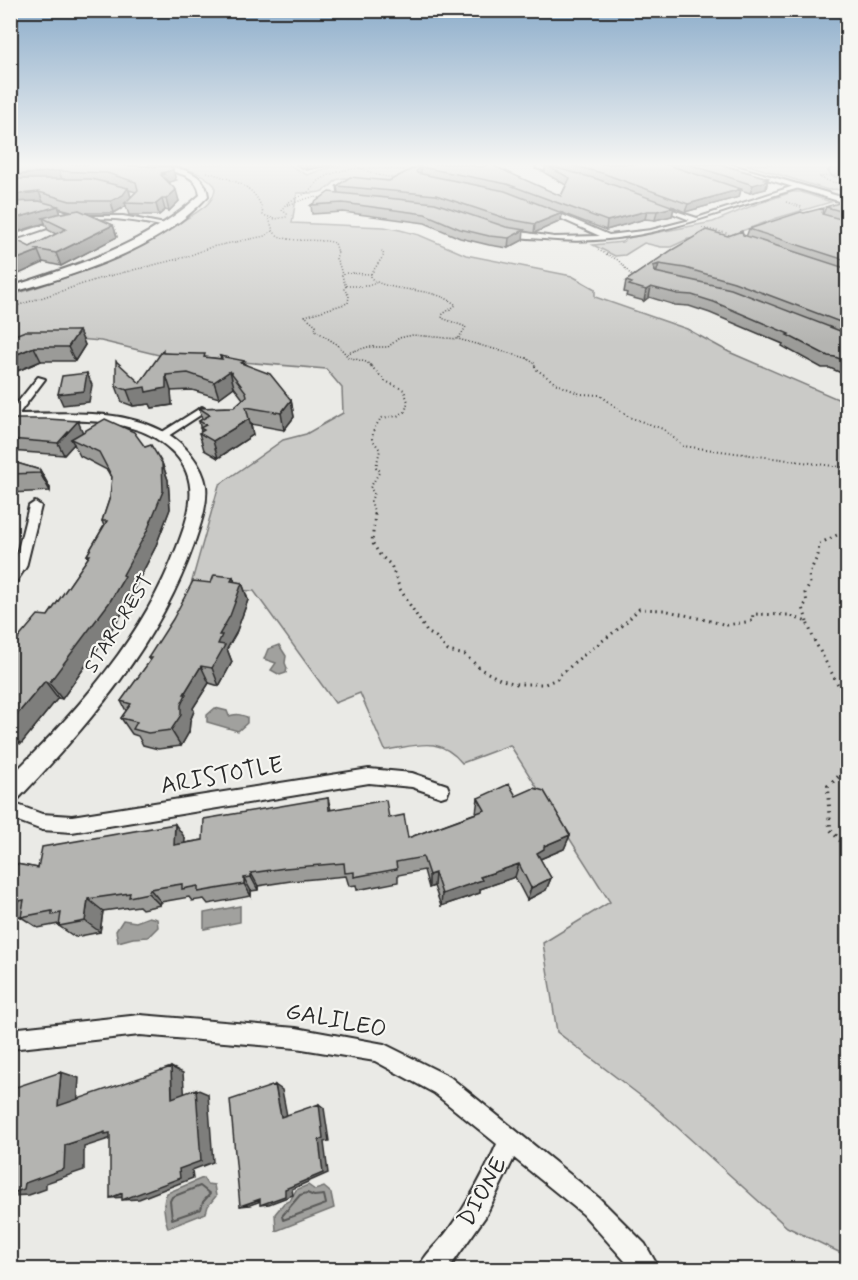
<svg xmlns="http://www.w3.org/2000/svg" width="858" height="1280" font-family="Mynerve,sans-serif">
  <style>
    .green { fill: #cacac7; stroke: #7a7a79; stroke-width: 1.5 }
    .water { fill: #a1a19e; stroke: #727270; stroke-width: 1.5 }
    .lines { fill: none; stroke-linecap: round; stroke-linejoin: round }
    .shore { stroke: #5a5a59; stroke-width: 2 }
    .stream { stroke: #727270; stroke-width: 2 }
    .minor-casing { stroke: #2b2b2b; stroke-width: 4 }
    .tertiary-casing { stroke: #2b2b2b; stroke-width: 4 }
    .path-far3 { stroke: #2b2b2b; stroke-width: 1.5; stroke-dasharray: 1 2; stroke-linecap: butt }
    .path-far2 { stroke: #2b2b2b; stroke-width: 2; stroke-dasharray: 1 3; stroke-linecap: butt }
    .path-far1 { stroke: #2b2b2b; stroke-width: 3; stroke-dasharray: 1.5 4.5; stroke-linecap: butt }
    .path { stroke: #2b2b2b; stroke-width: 4; stroke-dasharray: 1.5 5; stroke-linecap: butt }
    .minor { fill: #f6f6f2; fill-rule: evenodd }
    .tertiary { fill: #f6f6f2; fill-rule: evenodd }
    .wall { fill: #9b9b98; stroke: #2b2b2b; stroke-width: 1.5; fill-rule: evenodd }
    .shaded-wall { fill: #7e7e7c; stroke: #2b2b2b; stroke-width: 1.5 }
    .building { fill: #b4b4b1; stroke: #2b2b2b; stroke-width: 1.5 }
    .labels { text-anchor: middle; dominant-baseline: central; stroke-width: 4.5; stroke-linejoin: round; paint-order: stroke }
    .street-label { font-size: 20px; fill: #2b2b2b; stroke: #f6f6f2 }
    .near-street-label { font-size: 24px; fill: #2b2b2b; stroke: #f6f6f2 }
  </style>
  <rect width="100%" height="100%" fill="#eaeae6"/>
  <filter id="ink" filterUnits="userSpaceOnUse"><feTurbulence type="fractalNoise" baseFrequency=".0167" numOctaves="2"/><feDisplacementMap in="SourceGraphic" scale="12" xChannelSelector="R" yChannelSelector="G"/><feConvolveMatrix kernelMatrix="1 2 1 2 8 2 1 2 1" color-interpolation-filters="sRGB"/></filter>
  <g filter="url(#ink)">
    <path class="green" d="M149,164H288L307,175C344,159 384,164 423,164L399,181L344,178L336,180C324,195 316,193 297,193L292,223L384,227L400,230L419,235L466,255L572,276L595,289V297L687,329L729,352L847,403V1256L787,1227L654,1106L557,1032L543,943L610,902L510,745L462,763C439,735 417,746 385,750L360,693L335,703L254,591L190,588L219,485L283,440L306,434L343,413L342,388L326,369L159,355L101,341L78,339L11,343L10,296C73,276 133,257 186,219C198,211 216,203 215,186C201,168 171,165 149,164Z
      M745,164H847V193L836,189L828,190Z
      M792,192H801L831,202L777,218L728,236L688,239L671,247H661L644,243L625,255L615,256L593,245L622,242L628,238L713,222L754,205Z"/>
    <path class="water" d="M279,645L286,656L285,663L287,668L286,673L280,675L271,670L276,663L264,659L268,649Z
      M215,708L227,711L229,716C238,714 239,714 247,717V723L238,731L207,722V715Z
      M240,906V922L204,929V913Z
      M149,917L157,919L158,927L148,937L133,938L118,942L116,931L123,920L136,922Z
      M203,1178L207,1184L214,1185L216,1196L208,1206L206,1213L168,1228C164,1217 162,1202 167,1193Z
      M308,1185L315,1190L324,1187L331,1193L334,1208L276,1231L275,1214L284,1203L290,1201L296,1190Z"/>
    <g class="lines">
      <path class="shore" d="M200,1186L210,1194L203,1202L201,1209L172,1219L170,1201L172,1197Z
        M307,1193L314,1196L324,1195L326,1204L283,1220L282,1216L300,1195Z"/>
      <path class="stream" d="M835,164L828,171L832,176L848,180"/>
      <g class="minor-casing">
        <path id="minor" d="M538,165L563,172L564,173L561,175L536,168Z
          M797,185L799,188C710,213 640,249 544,239C531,238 515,238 504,232L507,230L554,237L600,236L544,211L546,208L609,235L651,230L690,220L654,206V204L697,218Z
          M44,206L62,210L77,216H123L170,225L167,227C135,221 102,214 69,222C49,226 30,235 10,240V236L70,217L44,210L10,212V208Z
          M38,377L45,379L14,420L10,421V412Z
          M202,407L207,410L205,412L165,438L161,439L156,436Z
          M35,502L41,506L26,567L14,585L10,586V572L14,566L29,506Z
          M369,769L412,773L447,785L449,790L447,795L441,797L412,787L369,783L72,832L42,830L10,818V802L42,814L72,816Z
          M140,1015L296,1028L384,1044L450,1077L599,1198L645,1244L660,1270H633L583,1214L514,1158L485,1217L452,1264L447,1270H418C424,1254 439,1243 449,1229C468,1203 484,1174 497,1144L434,1093L375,1061L296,1048L140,1035L10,1049V1029Z"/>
      </g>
      <g class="tertiary-casing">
        <path id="tertiary" d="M719,164H729L848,199V204Z
          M150,165C172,167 205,168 208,196C159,250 78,274 10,293V287C79,265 146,244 200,195C198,170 167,172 148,168Z
          M10,414C61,414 121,407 166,433C184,443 203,465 206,486C208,505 200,526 194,544C159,644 90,723 18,799L10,802V777C78,710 143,638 177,547C189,515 201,483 175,454C165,444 154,436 141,431C101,416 53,421 10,422Z"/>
      </g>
      <path class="path-far3" d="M131,164H141
        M351,164L377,175L398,179
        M848,171L839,172L838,175L819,177L831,182L848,184
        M207,172C232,180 259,185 263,215L275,219L286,217L287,214L282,210C286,200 300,198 308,192C313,189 316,182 322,179C346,164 377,168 404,170L412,164
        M786,202L801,207L802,213
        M287,205L312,197L324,198
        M269,219C271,223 272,229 274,232C284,245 319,237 335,243L338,252L336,259C342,268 341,277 346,286L344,289L349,296L348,303L305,316L316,325L315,330L338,345L348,357L366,362L373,367
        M702,228L726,233L732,237
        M598,250L618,260L631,275L637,277
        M343,273L371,274V278C390,294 433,285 456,305L443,314L442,318L466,327L458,339
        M371,274L384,255L381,249
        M346,286H367L376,283
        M10,308L101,278L186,257L211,247L265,236L272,231
        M347,353L368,347H388L399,338L413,335L458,339L526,358L534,363L535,367"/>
      <path class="path-far2" d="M371,366L385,381L404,390L408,402L405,412L397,416L381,418L374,429L372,439L380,450L376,467L380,471L370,488L374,493L371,501L375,515
        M535,366L536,369L557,384L580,394L600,395L629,417L663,429L683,446L848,468"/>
      <path class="path-far1" d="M375,514L372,542L380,555L391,565L400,589L427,632L436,637L448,651L465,655L482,670L502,680L517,684H545L557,679C561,671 568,671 572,664L622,626L639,609L664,610L727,625L752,621L753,614L788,615L807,622L814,640L848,703
        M807,622L803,607L807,602L805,593L810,584L809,574L818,555L819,544L839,534L848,537"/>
      <path class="path" d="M848,768L828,786L830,829L848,849"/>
      <use href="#minor" class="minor"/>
      <use href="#tertiary" class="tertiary"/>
    </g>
    <path class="wall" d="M294,164H337L306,170Z
      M422,164L561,196L566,185L545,173V165L555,168L556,164H719L768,178L766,189L750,193L741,190L739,197L685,212L674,207L672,216L655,220L645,219L606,230L562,213L561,221L534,233L523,231V240L508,248L489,245L460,238L425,223L343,212L312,214L311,205L338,193L337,186L389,181Z
      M120,166L176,180L169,182L179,201L169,211L165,210L159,215H129L126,206L114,213H85L113,225L117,237L61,266L43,262V263L30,247L56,234L48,230L45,223L10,172ZM129,190L136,192L131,197ZM59,208L71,211L61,213Z
      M848,202V376L830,368H822L782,346L783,344L710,313L689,306L675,305L649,297L644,301L626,296L627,293L624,292L626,281L672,250L728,236L743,235L746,237L749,229L804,213L823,214L826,207Z
      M79,331L85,345L75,361H41L15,372L17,376L10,381V337Z
      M164,353L221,359L220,356L245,364L291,400L294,417L284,430L251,424L253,435L218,458L204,450L199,433L201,432L199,421L202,419L199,408L234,407L243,399L234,387L219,398L192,390L171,391L172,405L152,408L150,404L133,406L122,402L116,386L140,383Z
      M10,419L83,432L145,447L162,463L168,480L170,509L155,548L133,591L134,593L118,620L62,699L58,698L21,744L11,742L10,743V653L48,616L88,558L87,555L104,526L102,521L110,497L112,479L107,470L80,456L74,444L64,455L10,451Z
      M10,461L40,470L50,488V491L10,493Z
      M233,577L235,582L242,583L248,600L236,633L227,649L232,662L219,686L209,683L193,708L194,711L190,721L189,732L181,746L158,749L143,745L138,736L132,734L121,718L126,711L121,701L150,661L148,658L211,583Z
      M516,796L570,835L564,849L540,859L551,878L546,890L527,900L515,877L480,889V893L441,906L434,886L429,888L424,870L398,875V882L357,890L356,885L349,886L346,876L291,881L258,886V890L251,891V896L208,904L204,899L192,901L189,897L161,902L160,905L142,909L139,906L103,911L100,932L75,937L59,926V924L38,928L21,917V916L15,917L10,925V863L38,868L185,838L184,843L203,840L328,798L331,810L389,818L408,838L476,813L478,798Z"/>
    <path class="shaded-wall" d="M306,164H337L306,170Z
      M172,167L176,180L167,183L164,186L161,173Z
      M421,167V175L416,179V171Z
      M59,171L63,182L16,188L11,177L13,175Z
      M768,178L766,189L750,193L753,185Z
      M128,188L132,200L125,203L126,206L114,213L111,201Z
      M741,189L739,197L685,212L688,204Z
      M176,190L179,201L169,211L166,199Z
      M39,192L44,204L10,206V195Z
      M162,199L165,210L159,215L156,204Z
      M58,206L62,217L43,218L45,223L10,234V220Z
      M674,207L672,216L655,220L657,211Z
      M647,211L645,219L606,230L607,221Z
      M562,213L561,221L534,233L535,224Z
      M113,225L117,237L61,266L56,253Z
      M524,230L523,240L508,248L509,238Z
      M38,251L43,263L10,278V262Z
      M659,264L656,274L653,266Z
      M651,287L649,297L644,301L646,290Z
      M79,331L85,345L75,361L68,347Z
      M34,347L41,361L15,372L17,376L10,381V357Z
      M230,371L234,387L219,398L214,382Z
      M87,373L92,385L89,402L63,405L58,394Z
      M166,375L171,391L172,405L152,408L150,404L133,406L127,390Z
      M291,400L294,417L284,430L281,413Z
      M249,419L253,435L218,458L213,441Z
      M78,421L83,433L71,439L74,444L64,455L58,443Z
      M162,463L168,480L170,509L155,548L133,591L134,593L118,620L62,699L49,683L123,575Z
      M40,470L50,488V491L40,473Z
      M233,577L238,592L242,583L248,600L236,633L227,649L232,662L219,686L212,668L231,581Z
      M201,666L209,683L193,708L194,711L190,721L189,732L181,746L171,730L184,694Z
      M45,681L58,698L21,744L10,733V723Z
      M175,824L185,838L184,859L174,845Z
      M570,835L564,849L540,859L537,853L544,846Z
      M519,864L515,877L480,889V893L441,906L442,894L480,877Z
      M251,873L258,886V890L251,877Z
      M435,873L434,886L429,888V875Z
      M244,878L251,891V896L244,884Z
      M551,878L546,890L527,900L531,888Z
      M150,889L161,902L160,905L148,893Z
      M88,899L103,911L100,932L85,921Z
      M10,914L15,917L10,925Z
      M171,1067L183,1073L185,1102L172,1098Z
      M61,1072L79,1078L77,1110L58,1106Z
      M275,1085L282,1090L288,1121L281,1117Z
      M196,1089L208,1094L213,1162L192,1170L193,1178L139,1199L122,1200L179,1169Z
      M319,1104L324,1108L329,1141L324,1142L328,1173L292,1189L293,1195L269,1204L260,1205L285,1189L319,1140Z
      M105,1132L118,1136L84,1147V1170L46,1183V1189L29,1195L10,1196V1194L25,1183L65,1145Z
      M122,1193L127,1197L110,1198Z
      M269,1198L250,1205L240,1206L260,1199Z"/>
    <path class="building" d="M21,164H112L111,165L172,167L173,170L161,173L165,174L161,175L176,190L166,199H162L156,204L125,203L138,190L136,182L107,173L59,171L13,175L11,177L13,179H91L128,188L123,195L111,201H70L39,192L10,195V172Z
      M422,164H459L481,167L490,164L561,196L570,178L545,165L597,179L674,207L657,211H647L607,221L507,184L421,167L416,171L417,173L505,191L562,213L535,224L508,219L436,195L337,186L350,177L389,181Z
      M566,164H665L741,189L688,204L602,173Z
      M688,164H719L768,178L764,179L768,181L753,185Z
      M329,192L435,203L506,227L524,230L509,238L489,236L460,229L425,214L343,203L311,205Z
      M39,201L58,206L10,220V202Z
      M845,201L848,202V213L826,207Z
      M823,208L822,214L848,221V261L749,229L801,212L804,213Z
      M79,210L113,225L56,253L35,249L38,251L10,262V237L30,247L66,229L43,218L57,214Z
      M706,230L728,236L742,231L743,235L848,269V325L734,282L685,268L659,264L653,266L655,272L731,289L848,334V362L835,357L828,356L787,335L789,334L714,302L692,295L678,294L651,287L646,290L629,285L632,283L626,281L672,250Z
      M25,331H79L68,347H34L10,357V337Z
      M163,350V353L199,354H205L204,357L222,359L220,356L245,361L241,363L270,374L291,400L281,413L246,407L249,419L213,441L199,433L204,430L200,428L206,425L199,421L210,415L199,408L234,407L247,396L246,392L230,371L214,382L188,373L166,375V388L146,392L145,387L127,390L116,386V361L140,383Z
      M87,373L84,391L58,394L62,376Z
      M10,419H48L78,421L58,443L10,439Z
      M105,419L134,432L145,447L151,445L162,463L163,491L147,531L123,575L125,576L109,603L49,683L45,681L10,723V653L17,645L16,641L38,615L48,616L90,555H87L107,521H102L110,497L112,477L99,452L71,439Z
      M10,461L40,470V473L10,474Z
      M214,575L233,577L231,581L242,583L230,616L219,635H222L218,644L225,645L212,668L201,666L184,694H186L181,705V715L171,730L148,733L133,729L137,722L121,718L131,704L121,701L152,658H148L173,619L193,581L211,583Z
      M509,784L516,796L534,788L544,791L570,835L544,846V849L537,853L551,878L531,888L519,864L480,877L482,880L442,894L435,873L429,875L423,857L396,862L397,869L354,877V872L345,873L344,863L285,868L251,873V877L244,878V884L198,892V886L182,889V884L150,889L148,893L129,897L130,893L88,899L85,921L59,926L61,913L52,915V911L21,917L24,900L10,903V863L38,868L42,847L175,824L174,845L203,840L204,819L328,798L329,810L386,800L389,818L404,815L408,838L485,810L478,798Z
      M171,1067L172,1098L196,1089L201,1161L179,1169L180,1178L122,1200V1193L110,1198V1133L105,1134V1132L65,1145L64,1169L25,1183L24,1189L10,1194V1089L61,1072L58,1106Z
      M275,1085L281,1117L319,1104L323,1138L319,1140L323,1173L285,1189V1196L260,1205V1199L240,1206L230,1100Z"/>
  </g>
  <linearGradient id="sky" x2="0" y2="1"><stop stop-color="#8bacca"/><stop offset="0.48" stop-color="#f6f6f4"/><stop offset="1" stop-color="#f6f6f4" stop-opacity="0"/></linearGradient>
  <rect width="858" height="343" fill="url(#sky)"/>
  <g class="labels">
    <g class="street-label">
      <text transform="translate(119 624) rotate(-58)">STARCREST</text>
    </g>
    <g class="near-street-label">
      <text transform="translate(222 776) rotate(-10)">ARISTOTLE</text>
      <text transform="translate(336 1021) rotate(11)">GALILEO</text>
      <text transform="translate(483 1192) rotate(-61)">DIONE</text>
    </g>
  </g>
  <rect width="858" height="1280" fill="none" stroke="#f6f6f2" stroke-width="36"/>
  <rect x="18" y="18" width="822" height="1244" fill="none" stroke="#2b2b2b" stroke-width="2" filter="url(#ink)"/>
</svg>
